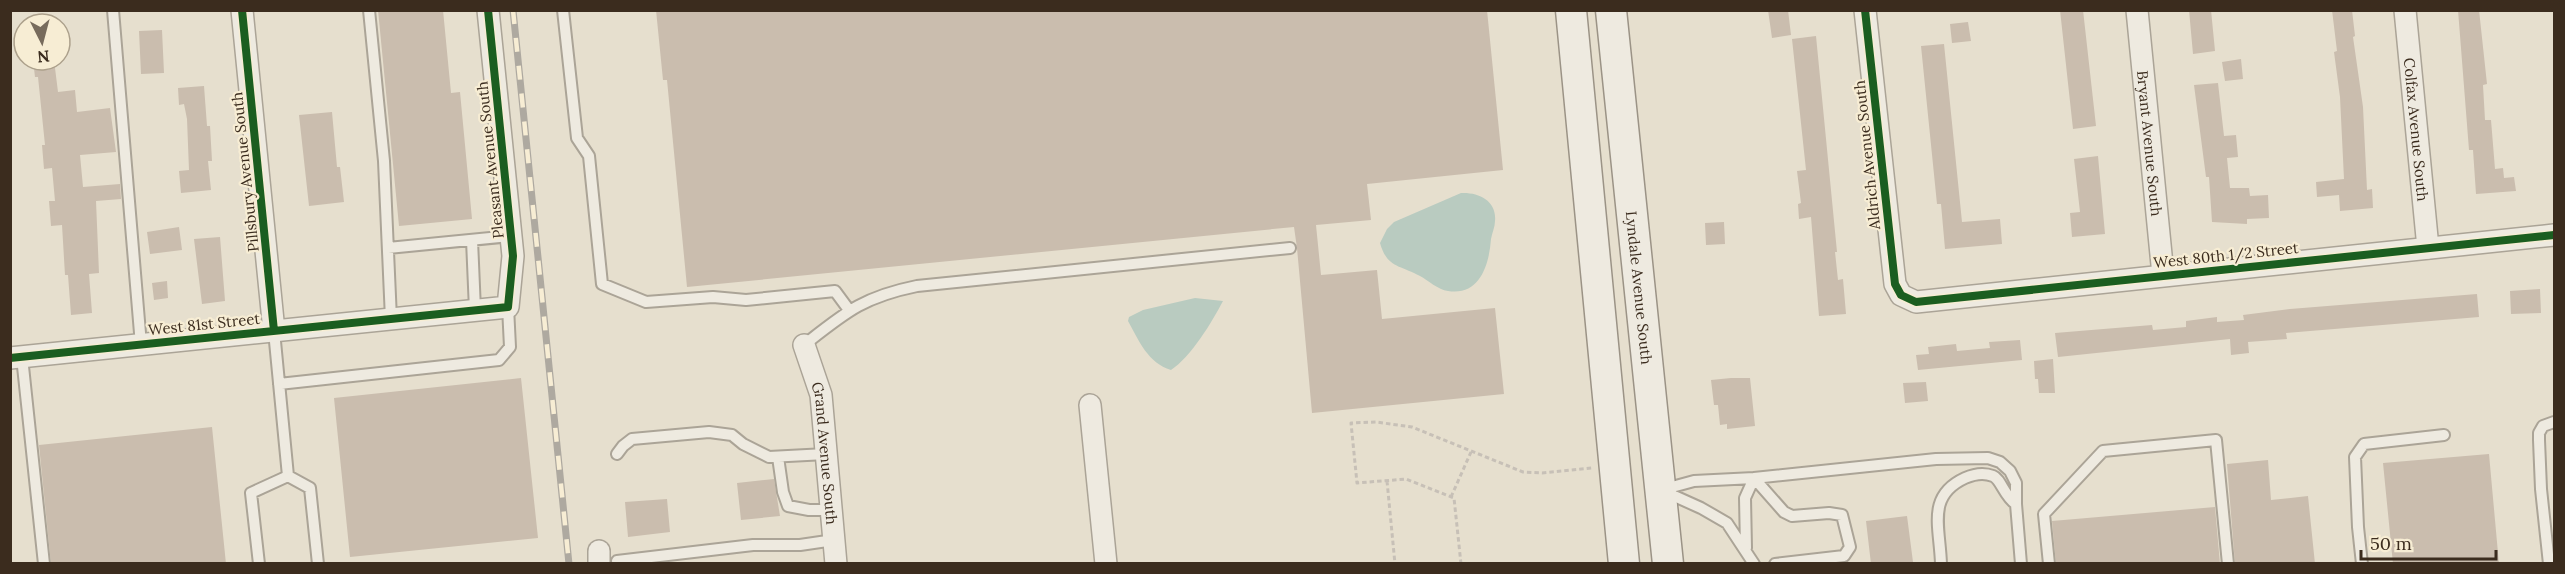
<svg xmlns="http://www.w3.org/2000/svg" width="2565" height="574" font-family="Lora,serif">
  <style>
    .water { fill: #b9cbc0 }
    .building { fill: #cabdae }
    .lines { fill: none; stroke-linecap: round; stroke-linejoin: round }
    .lane-casing { stroke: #aba497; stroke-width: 14 }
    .street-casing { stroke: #aba497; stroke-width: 24 }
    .secondary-casing { stroke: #9b9386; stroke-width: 33 }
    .path { stroke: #c7c0b7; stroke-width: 3; stroke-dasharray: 4.5 3; stroke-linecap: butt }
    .lane { stroke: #eeeae0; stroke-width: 10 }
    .street { stroke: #eeeae0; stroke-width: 21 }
    .secondary { stroke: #eeeae0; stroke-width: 30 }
    .rail-casing { stroke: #aea9a0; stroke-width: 7 }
    .rail { stroke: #f7edd4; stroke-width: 4.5; stroke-dasharray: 14; stroke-linecap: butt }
    .cycleway-casing { stroke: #f7edd4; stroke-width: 11 }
    .cycleway { stroke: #1b5e20; stroke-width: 8 }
    .labels { text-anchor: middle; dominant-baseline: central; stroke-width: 4.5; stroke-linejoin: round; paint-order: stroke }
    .street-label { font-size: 15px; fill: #3b2c1e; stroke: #f7edd4 }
  </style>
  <rect width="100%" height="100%" fill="#e6dfce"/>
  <path class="water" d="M1461,193C1479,192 1497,201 1495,221C1495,227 1492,233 1491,239C1489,265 1480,296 1448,291C1438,290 1428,280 1420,276C1400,265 1387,268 1380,243L1387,229L1394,222Z
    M1195,298L1223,301C1212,322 1191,357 1171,370C1148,363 1139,341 1128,321L1129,317L1143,310Z"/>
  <path class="building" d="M378,10H443L451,93L460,92L472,219L399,226Z
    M656,10H1487L1503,170L1367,184L1371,220L1316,225L1321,275L1377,270L1382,319L1495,308L1504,394L1312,413L1297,248L1294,227L687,287L667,80H663Z
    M1768,10H1788L1791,35L1772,38Z
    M2060,10H2083L2096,126L2073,129Z
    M2189,10H2211L2215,51L2193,54Z
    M2332,10H2352L2355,36L2353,37L2363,107L2367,190L2372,189L2373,208L2340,211L2339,195L2317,197L2316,182L2344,179L2340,97L2334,52L2337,51Z
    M2458,10H2479L2487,84L2483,85L2485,120H2491L2495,169L2503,168L2504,178L2514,177L2516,191L2476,194L2473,150H2469Z
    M1968,22L1971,41L1952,43L1950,24Z
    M162,30L164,73L141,74L139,31Z
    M1816,36L1837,252H1835L1838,280L1843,279L1846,314L1819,316L1811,217L1799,219L1798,204L1801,203L1797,171L1806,170L1792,39Z
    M1944,44L1962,222L2000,219L2002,244L1945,249L1941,204H1937L1921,46Z
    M2241,59L2243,79L2225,81L2222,62Z
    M33,60H54L58,92L75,90L77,112L110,108L116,152L80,155L83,187L120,184L121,199L96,201L99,273L89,274L92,313L71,315L68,275H65L62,225L51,226L49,201H55L52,168L44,169L42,145H45L38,77H35Z
    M2218,83L2224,136L2236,135L2238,157L2227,158L2230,188H2249L2250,196L2268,195L2269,218L2247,219V224L2212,222L2209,177H2206L2194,85Z
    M204,86L207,126H210L212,161H208L211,190L181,193L179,171L189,170L187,119L184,104L179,105L178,88Z
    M332,112L337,167H340L344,202L309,206L299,115Z
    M2098,156L2105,234L2072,237L2070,213L2080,212L2074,159Z
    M1724,222L1725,244L1706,245L1705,223Z
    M179,227L182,250L150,254L147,232Z
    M220,237L225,301L202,304L194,239Z
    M167,281L168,298L154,300L152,283Z
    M2540,289L2541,313L2511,314L2510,291Z
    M2477,294L2479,317L2286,333L2287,339L2248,342L2249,353L2231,355L2230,339L2058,357L2055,333L2152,325L2153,330L2186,327V321L2217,317V322L2244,320L2243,315L2290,309Z
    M2020,340L2022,360L1918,370L1916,355L1929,354L1928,347L1956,344L1957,351L1990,348L1989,342Z
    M2053,359L2055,393H2039L2038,379H2035L2034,361Z
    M521,378L538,538L350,557L334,398Z
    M1731,378H1750L1755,426L1727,429V424L1720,425L1718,405H1714L1711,380Z
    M1926,382L1928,401L1905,403L1903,383Z
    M212,427L226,564H51L39,445Z
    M2489,454L2499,564H2393L2383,463Z
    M2268,460L2271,500L2308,496L2315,564H2235L2227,464Z
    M774,479L780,516L741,520L737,483Z
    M667,499L670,532L628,537L625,502Z
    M2215,507L2220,564H2056L2052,521Z
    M1907,516L1913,562L1871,564L1866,521Z"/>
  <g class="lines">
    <g class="lane-casing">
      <path id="lane" d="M113,10L141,345
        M369,10L384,161L391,319
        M563,10L577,138L589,156L602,284L646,302L713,297L746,300L835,291L849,310
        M472,240L475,310
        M388,248L511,236
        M804,345C846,312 863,297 917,286L1290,248
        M22,357L44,564
        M279,384L499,360L510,347L508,307
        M617,454L623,446L632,439L709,432L732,435L743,444L769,457L826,454
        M778,457L783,492L788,506L809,510H831
        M288,476L310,488L318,564
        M1746,548L1745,498L1754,478L1936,459L1988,458L2000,462L2010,471L2016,483V504L2021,564
        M617,561L753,545H800L834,540
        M259,564L251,493L288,476L274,331
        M1754,564L1727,523L1701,508L1661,490L1694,481L1754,478L1784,512L1792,516L1829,513L1842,515L1850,547L1844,556L1775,564
        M1941,564C1940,527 1926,496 1965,478C1974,474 1983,472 1993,476C2001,479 2004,496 2016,504
        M2049,564L2044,514L2103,451L2216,440L2228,564
        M2362,564L2358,527L2355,457L2364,444L2444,435
        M2549,564L2541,489L2539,440V433L2543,426L2554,422"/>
    </g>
    <g class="street-casing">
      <g id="street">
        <path d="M242,10L274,331"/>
        <path d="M1865,10L1895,284L1901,295L1916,302L2554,235"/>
        <path id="s1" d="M2137,10L2163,275"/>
        <path id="s2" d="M2405,10L2428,248"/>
        <path id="s3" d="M804,345L821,395L836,564"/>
        <path d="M10,358L508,307L513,256L488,10"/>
        <path d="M1090,405L1106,564"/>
        <path d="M599,551V564"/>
      </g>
    </g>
    <g class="secondary-casing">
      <g id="secondary">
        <path d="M1571,10L1624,564"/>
        <path id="s4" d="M1611,10L1668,564"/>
      </g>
    </g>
    <path class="path" d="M1387,481L1395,564
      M1451,497L1471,452
      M1461,564L1454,498L1406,479L1357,483L1351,423L1376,422L1412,427L1523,472L1542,473L1592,468"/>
    <use href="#lane" class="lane"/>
    <use href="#street" class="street"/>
    <use href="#secondary" class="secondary"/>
    <g class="rail-casing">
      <path id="rail" d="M513,10L569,564"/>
    </g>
    <use href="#rail" class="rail"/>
    <g class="cycleway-casing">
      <path id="cycleway" d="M242,10L274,331
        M1865,10L1895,284L1901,295L1916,302L2554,235
        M10,358L508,307L513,256L488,10"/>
    </g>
    <use href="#cycleway" class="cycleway"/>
  </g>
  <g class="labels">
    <g class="street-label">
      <text stroke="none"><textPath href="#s2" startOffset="120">Colfax Avenue South</textPath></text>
      <text stroke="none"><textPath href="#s1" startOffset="134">Bryant Avenue South</textPath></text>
      <text transform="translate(1867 155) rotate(-96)">Aldrich Avenue South</text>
      <text transform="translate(490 160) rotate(-96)">Pleasant Avenue South</text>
      <text transform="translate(245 172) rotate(-96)">Pillsbury Avenue South</text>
      <text transform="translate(2226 255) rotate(-6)">West 80th 1/2 Street</text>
      <text stroke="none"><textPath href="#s4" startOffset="279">Lyndale Avenue South</textPath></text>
      <text transform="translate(204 324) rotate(-6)">West 81st Street</text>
      <text stroke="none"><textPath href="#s3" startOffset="111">Grand Avenue South</textPath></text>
    </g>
  </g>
  <rect width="2565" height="574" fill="none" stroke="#3b2c1e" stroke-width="24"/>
  <g transform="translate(42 42) rotate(174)"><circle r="28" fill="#f7edd4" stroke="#aca08b" stroke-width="1.5"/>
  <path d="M0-4.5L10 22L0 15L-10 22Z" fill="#776b5c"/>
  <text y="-9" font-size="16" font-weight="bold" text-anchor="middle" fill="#3b2c1e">N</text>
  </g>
  <path d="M2361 550v9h135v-9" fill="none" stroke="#3b2c1e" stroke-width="3"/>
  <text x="2370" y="550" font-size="18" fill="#3b2c1e" stroke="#f7edd4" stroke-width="4.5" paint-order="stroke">50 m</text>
</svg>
